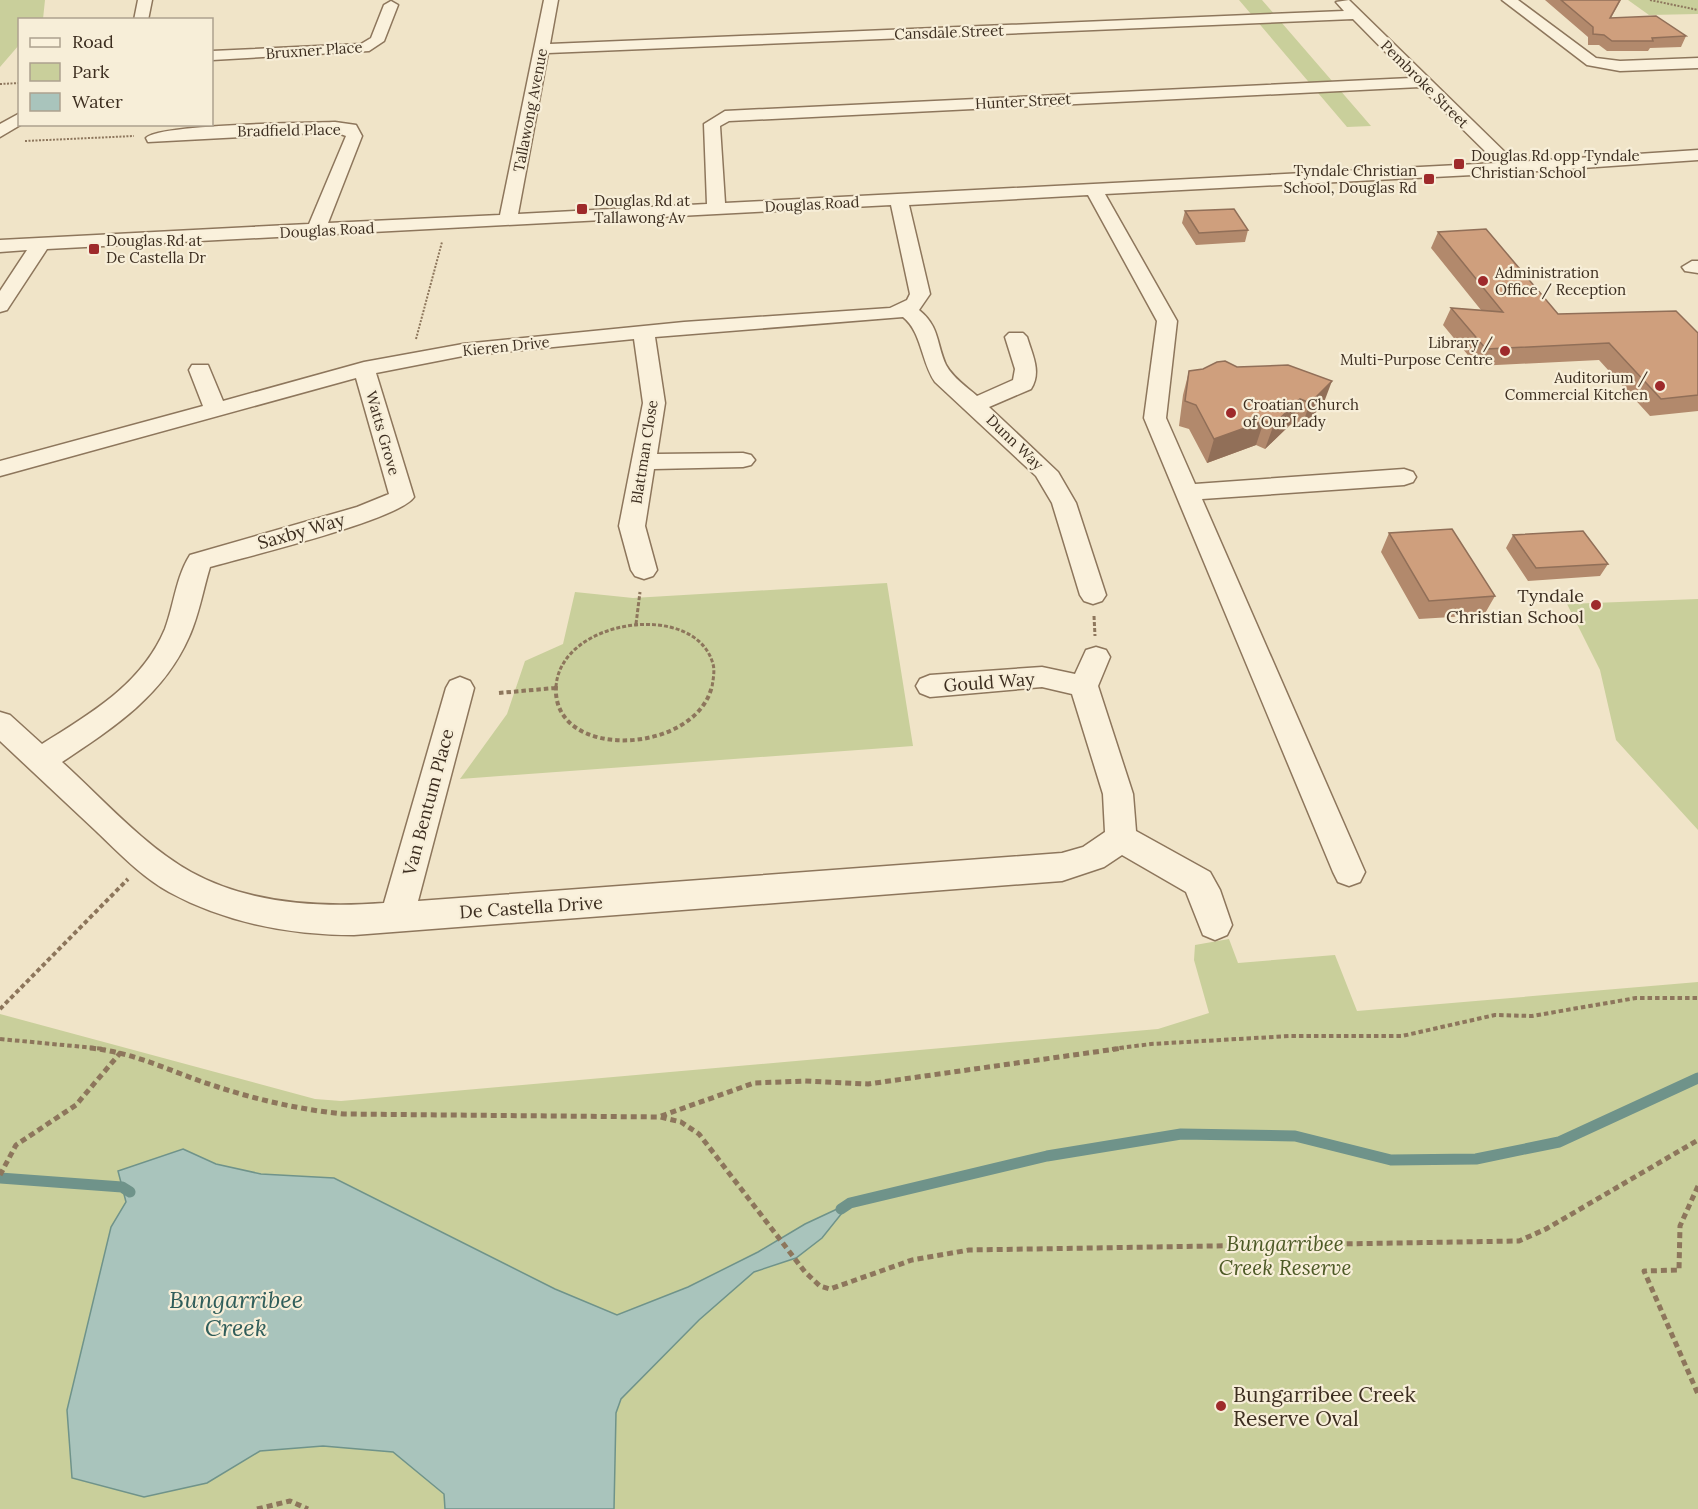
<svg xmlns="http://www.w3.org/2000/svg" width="1698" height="1509" font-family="Lora,serif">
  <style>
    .green { fill: #c9cf9b }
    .water { fill: #a9c4bc; stroke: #6f938a; stroke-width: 1.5 }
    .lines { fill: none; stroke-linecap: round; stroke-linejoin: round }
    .stream { stroke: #6f938a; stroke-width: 11 }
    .minor-casing { stroke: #8d765c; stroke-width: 3 }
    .path-far3 { stroke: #8d765c; stroke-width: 2; stroke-dasharray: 2 1.5; stroke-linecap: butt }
    .path-far2 { stroke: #8d765c; stroke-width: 3; stroke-dasharray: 4 2; stroke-linecap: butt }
    .path-far1 { stroke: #8d765c; stroke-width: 4; stroke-dasharray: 4.5 3; stroke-linecap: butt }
    .path { stroke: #8d765c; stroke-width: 5; stroke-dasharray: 6 4; stroke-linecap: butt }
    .minor { fill: #faf1dc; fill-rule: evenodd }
    .wall { fill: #b2896c }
    .shaded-wall { fill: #916f58 }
    .building { fill: #cf9f7d; stroke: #916f58; stroke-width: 1.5 }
    .poi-dot { fill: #9e2a2b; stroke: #f7eed8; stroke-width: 2 }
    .labels { text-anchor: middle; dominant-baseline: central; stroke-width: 4.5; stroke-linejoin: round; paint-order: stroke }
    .far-street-label { font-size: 15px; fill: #3d2e20; stroke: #f7eed8 }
    .far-poi-label { font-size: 15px; fill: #3d2e20; stroke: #f7eed8; text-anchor: start }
    .street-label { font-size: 18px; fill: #3d2e20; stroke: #f7eed8 }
    .poi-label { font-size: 18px; fill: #3d2e20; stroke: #f7eed8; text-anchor: end }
    .near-park-label { font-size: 21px; font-style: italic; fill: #4d5a26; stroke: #f7eed8 }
    .near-poi-label { font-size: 21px; fill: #3d2e20; stroke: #f7eed8; text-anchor: start }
    .near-water-label { font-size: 24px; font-style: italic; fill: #2f5d5a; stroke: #f7eed8 }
  </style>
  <rect width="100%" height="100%" fill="#f0e4c8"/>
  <path class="green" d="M0,0H45L43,19L20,20L19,45L0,67Z
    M1239,0H1262L1371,126L1347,127Z
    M1628,0H1698V14L1649,15Z
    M887,583L913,746L460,779L507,714L525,661L563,644L575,592L633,598Z
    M1698,599V830L1616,740L1600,670L1567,604Z
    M1229,939L1238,963L1335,955L1357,1011L1698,982V1509H0V1014L315,1099L341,1101L1158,1029L1209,1013L1194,960L1195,945Z"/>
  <path class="water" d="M183,1149L216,1164L261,1174L334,1178L555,1289L617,1315L688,1287L758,1252L805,1224L850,1203L822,1238L796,1258L754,1272L699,1320L621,1399L616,1413L614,1509H445L444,1494L393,1452L323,1446L260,1451L207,1483L144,1497L72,1478L67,1410L111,1227L126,1202L118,1171Z"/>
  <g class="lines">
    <path class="stream" d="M0,1178L122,1187L130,1192
      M841,1209L850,1203L1047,1156L1181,1134L1295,1136L1391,1160L1476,1159L1559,1142L1698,1078"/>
    <g class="minor-casing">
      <path id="minor" d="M138,0H152L148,20H134Z
        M544,0H558L550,44L1344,11L1336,2L1349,0L1515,162L1698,150V160L1511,173L1105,194L1177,321L1166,418L1195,484L1404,469L1413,472L1416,477L1413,482L1404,485L1202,499L1365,872L1360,882L1349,886L1338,882L1333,872L1144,418L1157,321L1088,195L909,205L930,294L919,310C940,327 936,343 946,365C953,378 967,387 977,396L1013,380L1015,369L1005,337L1009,333H1023L1027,337C1032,354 1042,372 1031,389L989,407L1058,472L1076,503L1106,595L1102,601L1093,604L1084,601L1080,595L1052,503L1036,476L935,382C921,362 922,332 903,317L655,337L665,403L657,454L743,453L751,455L755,460L751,465L743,467L654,469L645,526L657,570L653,576L644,579L635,576L631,570L619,526L643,403L634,339L463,356L376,373L414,497C399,520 245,557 210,567C203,590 199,615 189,637C163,696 113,728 62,762C103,799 143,845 191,872C249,904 320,908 384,903L446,688L450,681L460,677L470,681L474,688L418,901L1062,853L1083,847L1105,832L1103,794L1072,694L1042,687L930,697L920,693L916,686L920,679L930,675L1042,667L1075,674L1086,650L1096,647L1106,650L1110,657L1098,686L1133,794L1136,831L1210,872L1220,890L1232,925L1227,935L1215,940L1203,935L1186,892L1122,855L1104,867L1062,881L354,935C291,935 226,923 169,892C142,877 119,853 96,831C64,801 32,771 0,741V712L10,715L42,744C90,714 142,684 165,629C174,605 176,577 190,555L357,507L389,494L356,378L0,476V461L203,406L189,370L192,365H208L223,401L364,362L463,344L684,322L890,308L907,300L910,294L891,205L47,249L7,310L0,312V291L27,250L0,252V240L309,224L346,136L335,132L148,142L146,138C157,124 308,123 335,122L356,125L362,136L328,223L500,215ZM1353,19L1411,78L725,111L704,124L707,204L518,214L548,53ZM1420,87L1497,163L725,203L720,126L729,121Z
        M1502,0H1518L1596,58L1620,61L1698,58V68L1620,71L1587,65Z
        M391,1L398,5L384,41L369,51L212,60V51L361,44L371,38L384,5Z
        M20,113L22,124L0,137V124Z
        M1692,261H1698V273L1685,271L1682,267Z"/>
    </g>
    <path class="path-far3" d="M1650,0L1698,10
      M0,84L20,83
      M25,141L134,136
      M416,339L442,242"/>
    <path class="path-far2" d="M1094,616L1095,636
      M636,624L640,592
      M556,687C560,618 696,600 713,664C715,671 713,680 712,687"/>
    <path class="path-far1" d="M556,686C551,762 696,755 712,686
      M499,693L555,688
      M0,1009L128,879
      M0,1039L105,1049
      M1112,1049L1151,1044L1290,1036H1402L1495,1015L1532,1016L1636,998H1698"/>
    <path class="path" d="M90,1048C138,1053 173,1073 218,1087C258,1100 302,1110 344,1114L660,1117L681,1122L699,1134L805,1272L820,1286L830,1289L912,1260L969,1250L1519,1241L1546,1229L1698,1140
      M661,1116L754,1083L805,1081L868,1084L1123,1048
      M0,1175L16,1145L76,1105L121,1052
      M1698,1186L1680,1226L1679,1270L1644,1271L1698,1394
      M257,1509L290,1501L308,1509"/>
    <use href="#minor" class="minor"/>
  </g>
  <path class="wall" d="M1545,0H1621L1611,18L1686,36L1681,47L1650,48L1648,51H1607L1599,45H1588V37Z
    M1185,211L1248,230L1245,242L1196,245L1182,223Z
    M1438,232L1558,314L1698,333V411L1650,416L1599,360L1477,366L1443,325L1451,308L1481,310L1431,248Z
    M1237,367L1323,405L1301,428L1291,424L1265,449L1256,445L1207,463L1189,429L1179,426L1183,395L1189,371Z
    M1389,533L1495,596L1484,615L1419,619L1381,552Z
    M1513,535L1608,564L1600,576L1528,581L1506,548Z"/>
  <path class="shaded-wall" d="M1332,381L1323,405L1301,428L1310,403Z
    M1300,399L1291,424L1265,449L1274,424Z
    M1264,421L1256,445L1207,463L1214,439Z"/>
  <path class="building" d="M1561,0H1620L1610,18L1656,16L1686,36L1652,38L1653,41H1612L1604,35L1593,34V27Z
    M1234,209L1248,230L1199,233L1185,211Z
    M1486,229L1558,314L1676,311L1698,333V395L1661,399L1609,343L1486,349L1451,308L1503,312L1438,232Z
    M1225,361L1237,367L1288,365L1332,381L1310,403L1300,399L1274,424L1264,421L1214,439L1196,405L1185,401L1189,371L1203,369L1217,362Z
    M1452,529L1495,596L1429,601L1389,533Z
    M1583,531L1608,564L1536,568L1513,535Z"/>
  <g class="poi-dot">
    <rect x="1453" y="158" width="12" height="12" rx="3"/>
    <rect x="1423" y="173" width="12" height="12" rx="3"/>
    <rect x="576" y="203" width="12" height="12" rx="3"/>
    <rect x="88" y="243" width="12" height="12" rx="3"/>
    <circle cx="1483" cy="281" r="6"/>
    <circle cx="1505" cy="351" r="6"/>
    <circle cx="1660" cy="386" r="6"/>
    <circle cx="1231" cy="413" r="6"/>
    <circle cx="1596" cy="605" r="6"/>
    <circle cx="1221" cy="1406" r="6"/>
  </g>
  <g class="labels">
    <g class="far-street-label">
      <text transform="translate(949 32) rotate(-2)">Cansdale Street</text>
      <text transform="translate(314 50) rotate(-4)">Bruxner Place</text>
      <text transform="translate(1425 84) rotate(45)">Pembroke Street</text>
      <text transform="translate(1023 101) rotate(-3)">Hunter Street</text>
      <text transform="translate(530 110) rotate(-79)">Tallawong Avenue</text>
      <text transform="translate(289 130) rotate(-1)">Bradfield Place</text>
      <text transform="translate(812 204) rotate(-3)">Douglas Road</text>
      <text transform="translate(327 230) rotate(-3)">Douglas Road</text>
      <text transform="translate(506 346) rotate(-6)">Kieren Drive</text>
      <text transform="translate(383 433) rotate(74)">Watts Grove</text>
      <text transform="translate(1015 442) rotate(44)">Dunn Way</text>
      <text transform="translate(644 452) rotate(-81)">Blattman Close</text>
    </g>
    <g class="far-poi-label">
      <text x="1471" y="155">Douglas Rd opp Tyndale<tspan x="1471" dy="17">Christian School</tspan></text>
      <text x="1417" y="170" text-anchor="end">Tyndale Christian<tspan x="1417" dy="17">School, Douglas Rd</tspan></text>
      <text x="594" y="200">Douglas Rd at<tspan x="594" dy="17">Tallawong Av</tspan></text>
      <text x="106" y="240">Douglas Rd at<tspan x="106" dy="17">De Castella Dr</tspan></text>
      <text x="1495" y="272">Administration<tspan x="1495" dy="17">Office / Reception</tspan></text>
      <text x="1493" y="342" text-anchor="end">Library /<tspan x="1493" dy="17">Multi-Purpose Centre</tspan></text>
      <text x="1648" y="377" text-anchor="end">Auditorium /<tspan x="1648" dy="17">Commercial Kitchen</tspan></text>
      <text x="1243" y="404">Croatian Church<tspan x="1243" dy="17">of Our Lady</tspan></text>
    </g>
    <g class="street-label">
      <text transform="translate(301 531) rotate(-16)">Saxby Way</text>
      <text transform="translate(989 682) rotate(-4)">Gould Way</text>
      <text transform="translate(428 802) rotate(-75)">Van Bentum Place</text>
      <text transform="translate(531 907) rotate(-4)">De Castella Drive</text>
    </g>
    <g class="poi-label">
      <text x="1584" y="595">Tyndale<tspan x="1584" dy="21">Christian School</tspan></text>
    </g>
    <g class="near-park-label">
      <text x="1285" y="1243">Bungarribee<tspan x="1285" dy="24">Creek Reserve</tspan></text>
    </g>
    <g class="near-poi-label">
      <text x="1233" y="1394">Bungarribee Creek<tspan x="1233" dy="24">Reserve Oval</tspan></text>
    </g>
    <g class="near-water-label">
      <text x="236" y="1299">Bungarribee<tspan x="236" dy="28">Creek</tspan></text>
    </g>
  </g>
  <rect x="18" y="18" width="195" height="108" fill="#f7eed8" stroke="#ada18e" stroke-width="1.5"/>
  <rect x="30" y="38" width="30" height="9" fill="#faf1dc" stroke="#ada18e" stroke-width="1.5"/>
  <text x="72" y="48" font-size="18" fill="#3d2e20">Road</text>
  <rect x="30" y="63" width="30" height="18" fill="#c9cf9b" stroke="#ada18e" stroke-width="1.5"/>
  <text x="72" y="78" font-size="18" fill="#3d2e20">Park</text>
  <rect x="30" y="93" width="30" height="18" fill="#a9c4bc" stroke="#ada18e" stroke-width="1.5"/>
  <text x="72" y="108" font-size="18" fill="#3d2e20">Water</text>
</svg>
